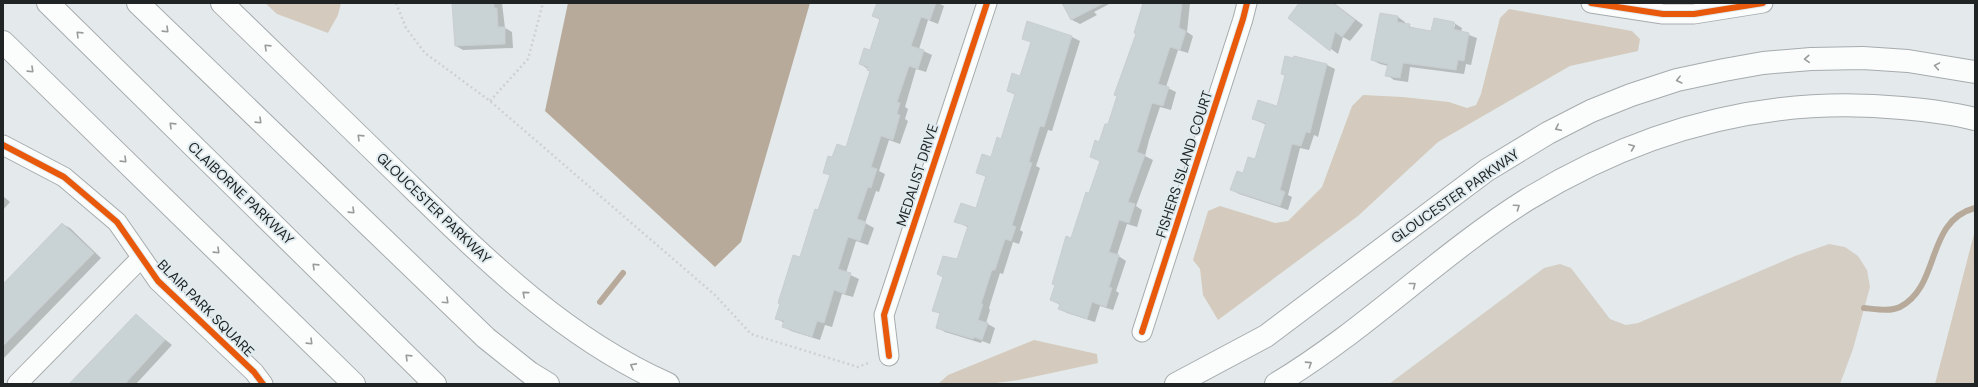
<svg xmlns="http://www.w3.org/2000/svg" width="1978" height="387" font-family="'DM Sans',sans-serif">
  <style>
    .green { fill: #d5cec4 }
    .forest { fill: #d4cbbe }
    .water { fill: #b7aa9b }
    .shadow { fill: #0003; fill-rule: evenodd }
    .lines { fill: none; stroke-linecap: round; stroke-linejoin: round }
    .stream { stroke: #b7aa9b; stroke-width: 6 }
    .building { fill: #c9d2d5; stroke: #caced0 }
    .street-casing { stroke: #a6abad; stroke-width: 21 }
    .secondary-casing { stroke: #a6abad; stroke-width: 24 }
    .path { stroke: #cfd0d2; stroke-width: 2.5; stroke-dasharray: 2 3; stroke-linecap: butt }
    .street { stroke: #fbfcfc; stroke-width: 19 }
    .secondary { stroke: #fbfcfc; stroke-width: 22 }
    .cycleway-casing { stroke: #e0ebef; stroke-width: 8 }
    .cycleway { stroke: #e8590c; stroke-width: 6 }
    .oneway { stroke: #989b9b }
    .labels { text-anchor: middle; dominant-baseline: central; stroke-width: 4; stroke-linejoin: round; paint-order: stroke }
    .street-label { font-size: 14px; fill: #202425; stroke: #e0ebef }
  </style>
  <rect width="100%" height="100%" fill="#e4eaec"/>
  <path class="green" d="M1829,244L1845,247L1858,256L1867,270L1870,287L1853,349L1840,384H1389L1544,268L1560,264L1571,268L1610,319L1626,325L1638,323L1795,256Z"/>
  <path class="forest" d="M265,3H341L338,15L328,33L277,14Z
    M1509,9L1632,31L1640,39L1638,51L1570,66L1438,142L1358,216L1218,320L1203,295L1200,269L1193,260L1208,211L1220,206L1275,223L1288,221L1322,187L1352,106L1363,95L1403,97L1449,102L1467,108L1476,105L1481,94L1500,18Z
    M1975,230V384H1935L1974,234Z
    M1034,340L1097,354L1098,363L1019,380L987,384H938L948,375Z"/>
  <path class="water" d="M568,3H810L741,242L715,267L545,111Z"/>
  <path class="shadow" d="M453,3H502L505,28L512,32L513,48L463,50L456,46Z
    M878,3H938L944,6L938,24L928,20L919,49L932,55L926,72L916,69L905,107L908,109L905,119L908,121L900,144L889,140L879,171L885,174L879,192L876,191L865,223L874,228L868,245L856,241L846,273L859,279L853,297L842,294L832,327L825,325L820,340L791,331L783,326L784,323L776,318L819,212L831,176L824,172L833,159L846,148L871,71L860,64L870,51L880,20L874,16Z
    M1063,3H1111L1094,12L1097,15L1080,24L1072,20Z
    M1144,3H1190L1187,32L1193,36L1188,53L1178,50L1166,87L1176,92L1171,110L1160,107L1149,140L1145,156L1153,160L1136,206L1142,210L1137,227L1127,224L1117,255L1126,261L1116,291L1119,293L1113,310L1100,306L1095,322L1067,313L1059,309L1060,305L1052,300L1101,161L1100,143L1108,126L1118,96L1115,95L1122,73L1124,74L1137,34Z
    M1313,3H1334L1363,25L1350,41L1343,37L1338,54L1289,18Z
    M1398,17L1405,22V24L1418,30L1432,33L1435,19L1454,23L1462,28L1461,32L1477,38L1471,65L1466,64L1464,74L1410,67L1408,82L1394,80L1387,75L1388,66L1380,64L1372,60ZM1453,24H1455L1453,34Z
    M1041,27L1072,37L1080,41L1052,131L1048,130L1036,166L1040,168L1020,230L1023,232L1019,244L1013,242L1003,274L1000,273L989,308L990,310L986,323L995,328L990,344L982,341L981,343L945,332L937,327L941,314L933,310L958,260L969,228L956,221L977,209L986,177L977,172L991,158L1002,140L1016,95L1008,91L1020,77Z
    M1294,57L1327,65L1335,69L1318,137L1314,135L1309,150L1300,148L1288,195L1292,197L1288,210L1239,194L1232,190L1256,160L1267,125L1253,119L1277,107L1286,76L1282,74Z
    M3,196L10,202L3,210Z
    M62,224L70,228L101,258L3,359V287Z
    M136,316L172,345L136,384H69Z"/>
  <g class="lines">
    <path class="stream" d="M600,302L623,273
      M1864,308C1875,309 1890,312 1900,307C1941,286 1925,221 1975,208"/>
  </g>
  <path class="building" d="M452,3H494V8H497L498,27H505V44L455,46Z
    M877,3H936L930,20L921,17L911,46L924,50L918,69L909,66L897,102L900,103L897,114L900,115L893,140L881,136L871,167L877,169L871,188L868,187L857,219L866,222L860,241L848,237L838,269L851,273L845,294L834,290L824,323L817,321L812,337L782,327L784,321L775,319L780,304L778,303L793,255L800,257L815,209L818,210L830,175L823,173L828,156L832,157L837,144L846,147L860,102L870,71L867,70L868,67L859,64L864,48L870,50L880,19L872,16Z
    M1062,3H1104L1071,20Z
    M1143,3H1182L1179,28L1186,31L1180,50L1170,47L1158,84L1169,87L1163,106L1152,103L1142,136L1137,152L1145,155L1128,202L1135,204L1129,223L1119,220L1109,252L1119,255L1109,287L1112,288L1106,307L1092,302L1087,319L1058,309L1060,304L1050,300L1055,285L1052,284L1066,236L1071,238L1086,192L1089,193L1100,161L1090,157L1095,140L1099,142L1105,124H1108L1117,96L1114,95L1136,34L1134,33Z
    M1299,3H1333L1355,20L1342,37L1335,32L1330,51L1288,18Z
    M1380,13L1398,16L1397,22L1410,24L1409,27L1431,31L1434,18L1454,22L1453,29L1469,33L1464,61L1458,60L1456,70L1403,63L1400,78L1385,76L1388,64L1371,60Z
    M1027,21L1072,36L1044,127L1040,126L1029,162L1032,163L1012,225L1016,227L1011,241L1005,239L995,270H992L981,304H983L978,320L988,323L982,340L974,337L973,339L936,328L940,313L932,311L943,277L937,274L943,256L957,259L968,226L954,222L961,203L976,208L986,176L976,173L982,154L991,157L997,137L1001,139L1015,94L1007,91L1012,73L1020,76L1031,42L1022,39Z
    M1285,56L1293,58L1294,56L1327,64L1310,133L1306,132L1301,146L1292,144L1280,190L1285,192L1280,206L1230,190L1237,171L1243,173L1248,157L1255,159L1266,123L1252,119L1258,100L1277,106L1285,75L1281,74Z
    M62,223L94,253L3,346V284Z
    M136,314L165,340L125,384H69Z"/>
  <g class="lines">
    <g class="street-casing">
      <path id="street" d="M1591,3L1663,14H1694L1763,3
        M3,145L64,177L117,222L158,281L254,372L263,384
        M1142,332L1243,19L1247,3
        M889,356L884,315L987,3
        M17,384L141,258"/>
    </g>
    <g class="secondary-casing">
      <path id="secondary" d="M48,3L435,384
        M138,3L486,338L530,373L548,384
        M222,3C281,61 341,118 400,176C482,256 562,337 668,384
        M3,42L354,384
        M1176,384L1266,336L1487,170L1548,133L1591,111L1631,95L1677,80L1724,70L1763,63L1811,59L1863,58L1908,61L1975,72
        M1276,384C1366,330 1440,254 1528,199C1643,129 1768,95 1902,108C1926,110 1951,113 1975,119"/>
    </g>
    <path class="path" d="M396,3L406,28L425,53L490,101L715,295L751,334L858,367L871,362
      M490,101L528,59L543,3"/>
    <use href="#street" class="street"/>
    <use href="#secondary" class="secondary"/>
    <g class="cycleway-casing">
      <path id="cycleway" d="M1591,3L1663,14H1694L1763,3
        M3,145L64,177L117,222L158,281L254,372L263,384
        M1142,332L1243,19L1247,3
        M889,356L884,315L987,3"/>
    </g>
    <use href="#cycleway" class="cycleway"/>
  </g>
  <defs><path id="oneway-chevron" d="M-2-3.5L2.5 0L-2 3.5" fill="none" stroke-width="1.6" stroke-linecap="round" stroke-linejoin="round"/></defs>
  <g class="oneway">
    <use href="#oneway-chevron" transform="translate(166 30) rotate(44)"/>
    <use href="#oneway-chevron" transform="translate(79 34) rotate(-136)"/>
    <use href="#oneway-chevron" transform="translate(267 47) rotate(-136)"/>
    <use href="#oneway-chevron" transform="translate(1807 59) rotate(176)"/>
    <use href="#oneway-chevron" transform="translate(1937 66) rotate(-170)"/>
    <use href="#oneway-chevron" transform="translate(31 70) rotate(44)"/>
    <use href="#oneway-chevron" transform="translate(1679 80) rotate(166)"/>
    <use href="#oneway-chevron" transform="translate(259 121) rotate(44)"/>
    <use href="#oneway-chevron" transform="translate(172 125) rotate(-136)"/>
    <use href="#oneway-chevron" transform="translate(1558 128) rotate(154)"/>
    <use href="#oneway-chevron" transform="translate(360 137) rotate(-136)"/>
    <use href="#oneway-chevron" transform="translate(1632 147) rotate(-22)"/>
    <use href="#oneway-chevron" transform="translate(124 160) rotate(44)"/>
    <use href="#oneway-chevron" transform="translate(1517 207) rotate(-35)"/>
    <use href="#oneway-chevron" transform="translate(352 211) rotate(44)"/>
    <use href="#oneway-chevron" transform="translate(217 251) rotate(44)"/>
    <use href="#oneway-chevron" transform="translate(315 266) rotate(-136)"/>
    <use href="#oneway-chevron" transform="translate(1413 285) rotate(-38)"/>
    <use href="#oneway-chevron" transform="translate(525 294) rotate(-139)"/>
    <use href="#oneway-chevron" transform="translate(446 301) rotate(43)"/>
    <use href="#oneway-chevron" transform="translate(310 342) rotate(44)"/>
    <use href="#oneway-chevron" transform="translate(408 357) rotate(-136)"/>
    <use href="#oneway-chevron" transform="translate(1309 364) rotate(-33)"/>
    <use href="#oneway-chevron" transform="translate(633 366) rotate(-152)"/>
  </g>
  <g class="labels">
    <g class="street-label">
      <text transform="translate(1184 164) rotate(-72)">FISHERS ISLAND COURT</text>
      <text transform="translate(917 175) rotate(-72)">MEDALIST DRIVE</text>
      <text transform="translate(241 193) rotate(44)">CLAIBORNE PARKWAY</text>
      <text transform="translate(1455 196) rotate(-35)">GLOUCESTER PARKWAY</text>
      <text transform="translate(434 208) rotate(44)">GLOUCESTER PARKWAY</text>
      <text transform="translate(206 308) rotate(45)">BLAIR PARK SQUARE</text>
    </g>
  </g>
  <rect width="1978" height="387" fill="none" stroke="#202425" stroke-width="8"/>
</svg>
